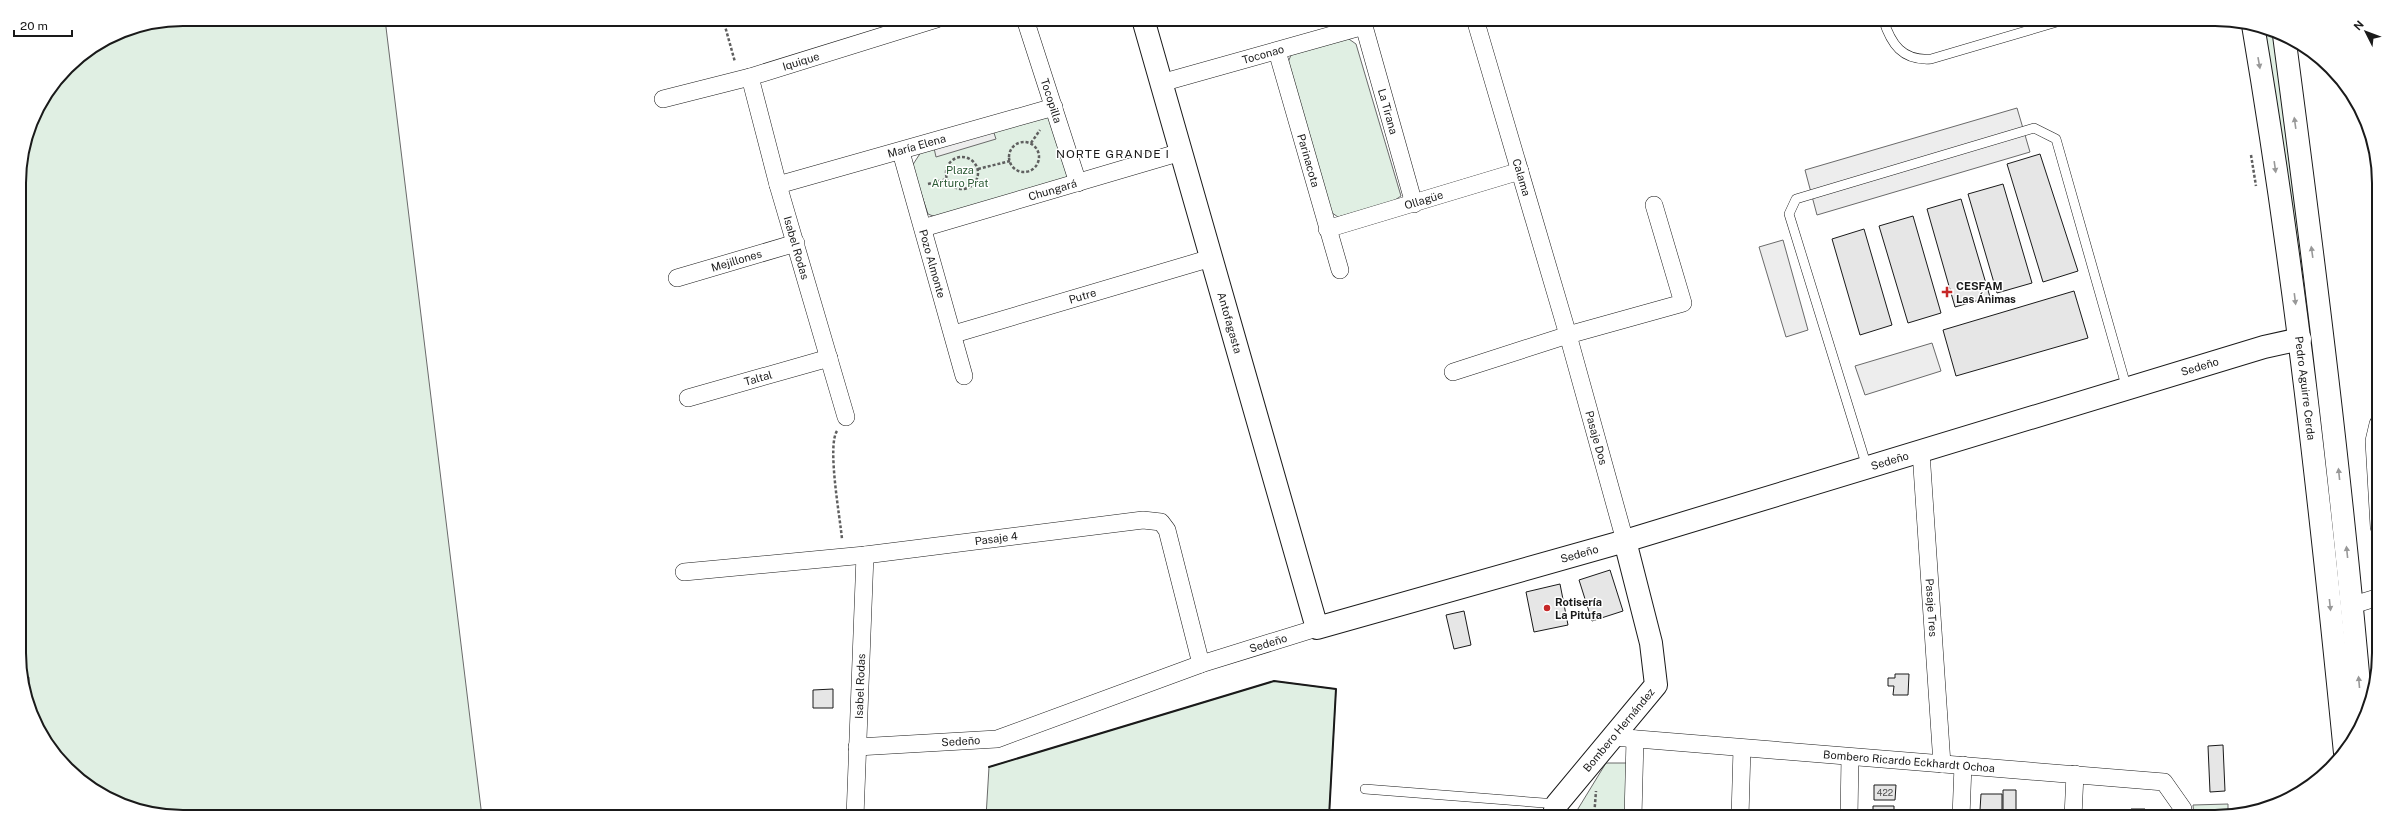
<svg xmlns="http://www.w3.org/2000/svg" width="2398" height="836" font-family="'Public Sans',sans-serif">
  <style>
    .green { fill: #e0efe3; stroke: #6a6a6a }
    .parking { fill: #ededed; stroke: #6a6a6a }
    .building { fill: #e6e6e6; stroke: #1a1a1a }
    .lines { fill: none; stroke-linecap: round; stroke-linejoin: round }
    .service-casing { stroke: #1a1a1a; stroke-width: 10 }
    .minor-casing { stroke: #1a1a1a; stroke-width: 18 }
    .tertiary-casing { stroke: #1a1a1a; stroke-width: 24 }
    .trunk-casing { stroke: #1a1a1a; stroke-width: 24 }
    .path { stroke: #5f5f5f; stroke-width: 2.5; stroke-dasharray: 3 2; stroke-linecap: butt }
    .service { stroke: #fff; stroke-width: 9 }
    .minor { stroke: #fff; stroke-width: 17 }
    .tertiary { stroke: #fff; stroke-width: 22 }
    .trunk { stroke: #fff; stroke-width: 22 }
    .wall { stroke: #1a1a1a; stroke-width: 2 }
    .oneway { fill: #989898 }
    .poi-dot { fill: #c62828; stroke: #fff; stroke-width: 1.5 }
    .labels { text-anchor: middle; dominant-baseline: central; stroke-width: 3; stroke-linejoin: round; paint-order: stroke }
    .number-label { font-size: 9px; fill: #4d4d4d }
    .street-label { font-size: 11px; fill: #1a1a1a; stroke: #fff }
    .park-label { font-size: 11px; fill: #2b5a34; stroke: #fff }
    .poi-label { font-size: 11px; font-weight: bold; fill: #1a1a1a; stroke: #fff; text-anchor: start }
    .neighbourhood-label { font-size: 12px; letter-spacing: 1px; fill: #1a1a1a; stroke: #fff }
    .rim { fill: none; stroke: #1a1a1a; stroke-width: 2 }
  </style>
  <rect width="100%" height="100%" fill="#fff"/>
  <path class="green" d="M183,19H385L482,817H183L130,808L92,789L60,761L36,725L30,708L29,677L22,678L19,172L36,111L75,60L120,31Z
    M2262,27L2275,31L2312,274L2300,275Z
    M1346,37L1356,44L1401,196L1392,202L1338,217L1328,210L1287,65L1291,55Z
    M1045,116L1055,120L1070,172L1065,179L938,218L928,214L912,166L921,152Z
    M1274,681L1336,689L1329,817H986L989,767Z
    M1606,763H1627L1625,817H1573Z
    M2228,804V816L2194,817L2193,805Z"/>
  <path class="parking" d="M2017,108L2030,152L1817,215L1805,170Z
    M993,130L996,139L936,157L934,148Z
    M1783,240L1808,330L1786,337L1759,247Z
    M1932,343L1941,371L1865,395L1855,366Z"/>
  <path class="building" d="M2040,154L2078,271L2043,282L2007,164Z
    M2003,184L2032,283L1997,293L1968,194Z
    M1961,199L1990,297L1955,307L1927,209Z
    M1913,216L1941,313L1908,323L1879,226Z
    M1864,229L1892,325L1860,335L1832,239Z
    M2074,291L2088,338L1956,376L1943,330Z
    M1610,570L1623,611L1592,621L1579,580Z
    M1560,584L1568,625L1534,632L1526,592Z
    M1464,611L1471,645L1454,649L1446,615Z
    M1895,674H1909L1908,695H1893L1894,686H1888V678H1895Z
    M833,689V708H813V690Z
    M2223,745L2225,791L2210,792L2208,746Z
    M1874,785H1896L1895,800H1874Z
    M2003,790H2016V812H2003Z
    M1981,794H2002V810H1980Z
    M1873,806H1894V817H1873Z
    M2131,809H2145V817H2131Z"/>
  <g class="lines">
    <g class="service-casing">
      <path id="service" d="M1883,19C1891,44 1902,61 1931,59L2067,19
        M1867,467L1789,214L1796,199L2034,128L2056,139L2127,389
        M1365,789L1557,804"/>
    </g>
    <g class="minor-casing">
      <g id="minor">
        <path id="s1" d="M1025,19L1078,183"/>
        <path id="s2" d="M1362,19L1414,204"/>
        <path id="s3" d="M1475,19L1568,335L1625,541"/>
        <path id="s4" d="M1277,51L1340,270"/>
        <path id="s5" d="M750,77L778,185L846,417"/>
        <path id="s6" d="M1161,83L1364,26"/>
        <path id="s7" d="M663,99L750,77L937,19"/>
        <path id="s8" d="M901,152L964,376"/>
        <path id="s9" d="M778,185L1054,107"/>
        <path id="s10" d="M923,228L1181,152"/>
        <path id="s11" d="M1327,229L1520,171"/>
        <path id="s12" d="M677,278L796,243"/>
        <path id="s13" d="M954,334L1211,258"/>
        <path d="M1453,372L1568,335L1683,303L1654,205"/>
        <path id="s14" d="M688,398L829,358"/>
        <path d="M2378,424L2374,441L2379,527"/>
        <path id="s15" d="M1921,452L1942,764"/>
        <path id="s16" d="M684,572L865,555L1143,520L1161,522L1167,530L1201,664"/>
        <path d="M2353,605L2379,597"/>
        <path id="s17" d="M1613,737L2164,782L2183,809V817"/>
        <path id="s18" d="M857,747L997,739L1201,664L1317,628"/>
        <path id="s19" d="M855,817L865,555"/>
        <path d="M1633,817L1635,739"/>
        <path d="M1740,817L1742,748"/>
        <path d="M1849,817L1850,757"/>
        <path d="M1961,817L1963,765"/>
        <path d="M2073,817L2075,774"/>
      </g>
    </g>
    <g class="tertiary-casing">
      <g id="tertiary">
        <path id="s20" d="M1143,19L1317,628L1625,541L2264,347L2300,339"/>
        <path id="s21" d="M1553,817L1557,804L1656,685L1651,643L1625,541"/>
      </g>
    </g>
    <g class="trunk-casing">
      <g id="trunk">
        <path id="s22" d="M2253,25C2294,267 2321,510 2345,753"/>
        <path d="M2284,35C2314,263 2343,491 2362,720"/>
      </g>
    </g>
    <path class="path" d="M723,19L735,62
      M1009 157a15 15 0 1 1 30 0a15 15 0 1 1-30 0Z
      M1031,143L1040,130
      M2251,155L2256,186
      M946 173a16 16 0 1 1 32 0a16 16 0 1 1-32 0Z
      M978,169L1010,161
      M928,184L947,179
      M837,431C827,446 840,517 842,539
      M1594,817L1596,791"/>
    <use href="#service" class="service"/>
    <use href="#minor" class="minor"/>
    <use href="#tertiary" class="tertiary"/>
    <use href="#trunk" class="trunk"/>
    <path class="wall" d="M989,767L1274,681L1336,689L1329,817"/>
  </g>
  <defs><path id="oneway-solid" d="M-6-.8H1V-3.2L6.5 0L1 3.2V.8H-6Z"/></defs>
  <g class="oneway">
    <use href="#oneway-solid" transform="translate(2259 63) rotate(80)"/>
    <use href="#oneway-solid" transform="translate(2295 123) rotate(-98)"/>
    <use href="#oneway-solid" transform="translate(2275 167) rotate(82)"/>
    <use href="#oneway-solid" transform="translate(2312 252) rotate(-98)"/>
    <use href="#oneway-solid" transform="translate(2295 299) rotate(83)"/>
    <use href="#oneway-solid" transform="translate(2339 474) rotate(-96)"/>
    <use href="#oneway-solid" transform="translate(2347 552) rotate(-96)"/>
    <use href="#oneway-solid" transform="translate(2330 605) rotate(84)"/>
    <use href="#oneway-solid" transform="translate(2359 682) rotate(-95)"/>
  </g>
  <g class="poi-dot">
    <path d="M1945 286h4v4h4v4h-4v4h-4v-4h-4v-4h4z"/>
    <circle cx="1547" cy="608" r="4"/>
  </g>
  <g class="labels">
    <g class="number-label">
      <text x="1885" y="792">422</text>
    </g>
    <g class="street-label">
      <text stroke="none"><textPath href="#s6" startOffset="106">Toconao</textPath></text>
      <text stroke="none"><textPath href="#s7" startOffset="143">Iquique</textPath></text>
      <text stroke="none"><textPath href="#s1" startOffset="86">Tocopilla</textPath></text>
      <text stroke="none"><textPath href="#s2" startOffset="96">La Tirana</textPath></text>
      <text stroke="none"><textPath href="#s9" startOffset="144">María Elena</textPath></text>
      <text stroke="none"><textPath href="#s4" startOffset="114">Parinacota</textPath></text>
      <text stroke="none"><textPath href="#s3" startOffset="165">Calama</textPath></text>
      <text stroke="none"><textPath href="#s10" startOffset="135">Chungará</textPath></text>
      <text stroke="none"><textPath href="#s11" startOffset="101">Ollagüe</textPath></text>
      <text stroke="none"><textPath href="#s5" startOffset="177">Isabel Rodas</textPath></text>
      <text stroke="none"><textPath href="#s12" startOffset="62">Mejillones</textPath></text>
      <text stroke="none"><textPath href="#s8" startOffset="116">Pozo Almonte</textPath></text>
      <text stroke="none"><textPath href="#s13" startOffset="134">Putre</textPath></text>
      <text stroke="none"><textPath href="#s20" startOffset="316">Antofagasta</textPath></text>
      <text stroke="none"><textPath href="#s20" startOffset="1554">Sedeño</textPath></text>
      <text stroke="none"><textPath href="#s14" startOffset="73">Taltal</textPath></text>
      <text stroke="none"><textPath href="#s22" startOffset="367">Pedro Aguirre Cerda</textPath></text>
      <text stroke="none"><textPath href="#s3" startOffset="436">Pasaje Dos</textPath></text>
      <text stroke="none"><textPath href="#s20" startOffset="1230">Sedeño</textPath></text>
      <text stroke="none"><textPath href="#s16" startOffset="314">Pasaje 4</textPath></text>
      <text stroke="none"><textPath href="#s20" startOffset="906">Sedeño</textPath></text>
      <text stroke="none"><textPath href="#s15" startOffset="156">Pasaje Tres</textPath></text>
      <text stroke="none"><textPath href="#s18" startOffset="428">Sedeño</textPath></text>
      <text stroke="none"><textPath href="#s19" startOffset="131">Isabel Rodas</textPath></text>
      <text stroke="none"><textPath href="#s21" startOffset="110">Bombero Hernández</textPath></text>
      <text stroke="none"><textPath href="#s18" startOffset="104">Sedeño</textPath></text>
      <text stroke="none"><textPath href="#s17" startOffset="297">Bombero Ricardo Eckhardt Ochoa</textPath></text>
    </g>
    <g class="park-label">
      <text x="960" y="170">Plaza<tspan x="960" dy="13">Arturo Prat</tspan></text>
    </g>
    <g class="poi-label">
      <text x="1956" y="286">CESFAM<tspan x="1956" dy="13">Las Ánimas</tspan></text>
      <text x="1555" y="602">Rotisería<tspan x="1555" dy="13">La Pitufa</tspan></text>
    </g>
    <g class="neighbourhood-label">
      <text x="1113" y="154">NORTE GRANDE I</text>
    </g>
  </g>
  <path d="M0 0H2398V836H0ZM183 26H2215A157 157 0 0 1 2372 183V653A157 157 0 0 1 2215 810H183A157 157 0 0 1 26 653V183A157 157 0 0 1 183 26Z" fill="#fff" fill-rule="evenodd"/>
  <path class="rim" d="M183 26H2215A157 157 0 0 1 2372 183V653A157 157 0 0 1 2215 810H183A157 157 0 0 1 26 653V183A157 157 0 0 1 183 26Z"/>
  <g transform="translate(2366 32) rotate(312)" stroke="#ffffff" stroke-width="3" paint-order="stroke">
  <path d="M0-3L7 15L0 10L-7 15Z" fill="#1a1a1a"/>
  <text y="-6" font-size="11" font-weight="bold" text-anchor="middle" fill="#1a1a1a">N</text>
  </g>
  <path d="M14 30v6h58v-6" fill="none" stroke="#1a1a1a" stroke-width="2"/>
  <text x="20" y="30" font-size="12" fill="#1a1a1a" stroke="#ffffff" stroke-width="3" paint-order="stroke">20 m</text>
</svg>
